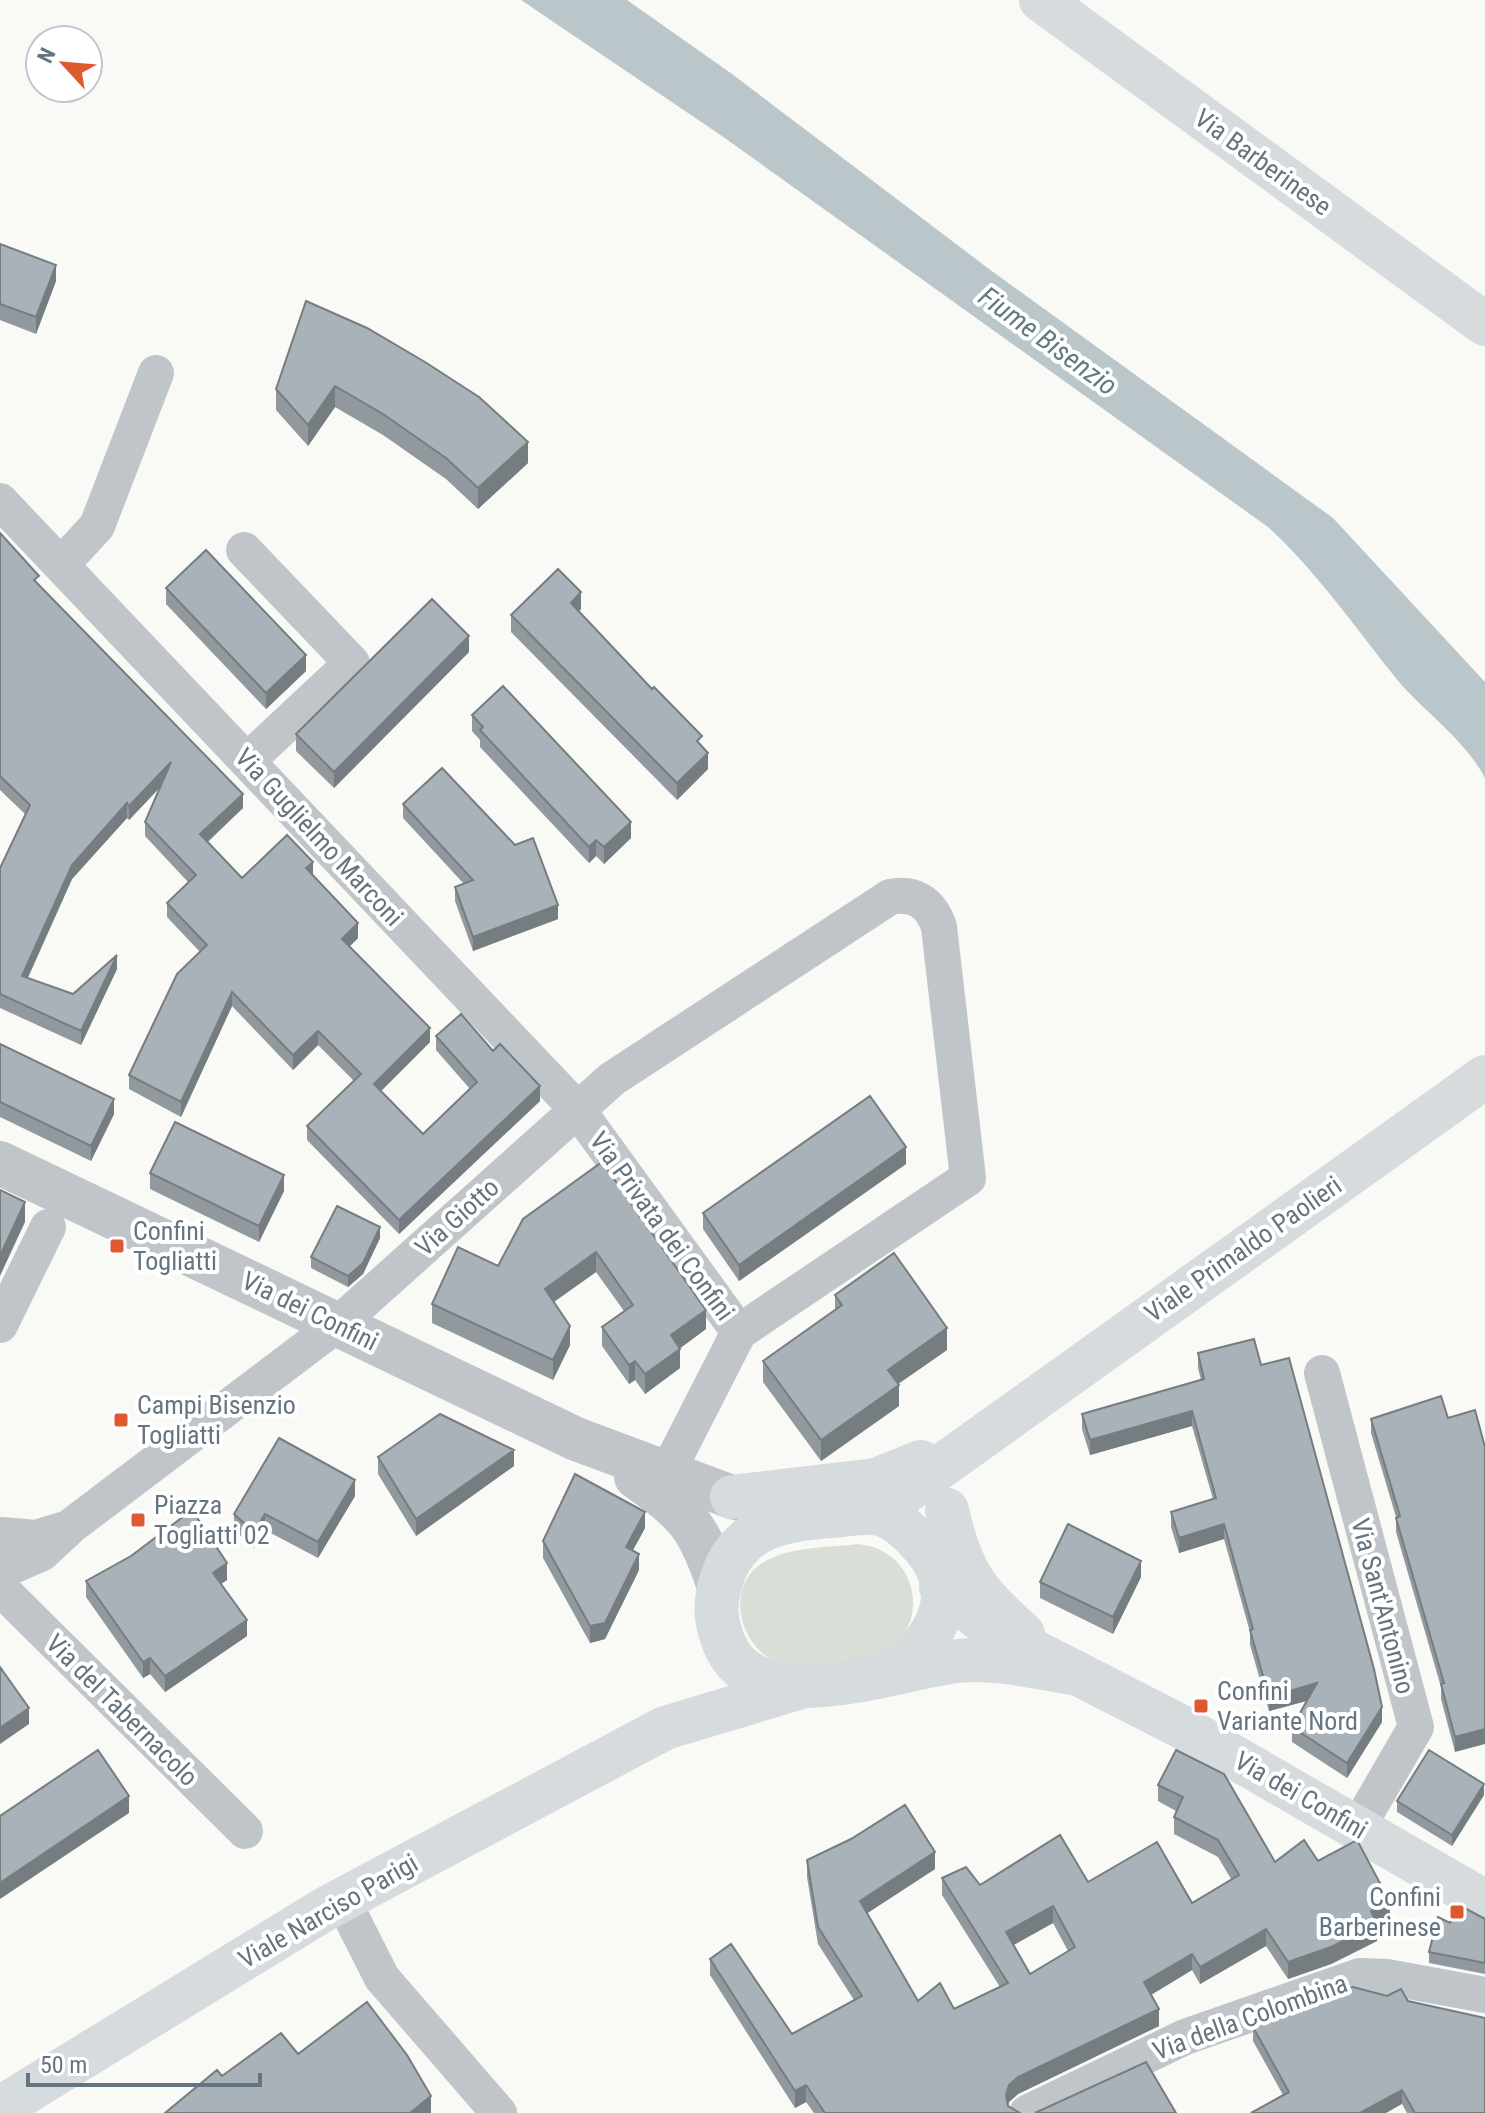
<svg xmlns="http://www.w3.org/2000/svg" width="1485" height="2113" font-family="'Roboto Condensed',sans-serif">
  <style>
    .green { fill: #d9ded6 }
    .water { fill: #bbc6cb }
    .lines { fill: none; stroke-linecap: round; stroke-linejoin: round }
    .minor { stroke: #c0c5c9; stroke-width: 36 }
    .tertiary { stroke: #c0c5c9; stroke-width: 44 }
    .secondary { stroke: #d6dbde; stroke-width: 44 }
    .primary { stroke: #d6dbde; stroke-width: 44 }
    .wall { fill: #91999e; fill-rule: evenodd }
    .shaded-wall { fill: #767d81 }
    .building { fill: #a9b2b8; stroke: #767d81; stroke-width: 2; fill-rule: evenodd }
    .poi-dot { fill: #df5930; stroke: #fff; stroke-width: 3 }
    .labels { text-anchor: middle; dominant-baseline: central; stroke-width: 8; stroke-linejoin: round; paint-order: stroke }
    .street-label { font-size: 26px; fill: #647481; stroke: #fff }
    .poi-label { font-size: 26px; fill: #647481; stroke: #fff; text-anchor: start }
    .water-label { font-size: 28px; font-style: italic; fill: #647a82; stroke: #fff }
  </style>
  <rect width="100%" height="100%" fill="#f9f9f6"/>
  <path class="green" d="M858,1544C921,1550 933,1631 878,1656C857,1666 823,1664 800,1666C751,1671 718,1598 758,1566C784,1546 826,1548 858,1544Z"/>
  <path class="water" d="M521,0H627L732,74L989,269L1333,518L1485,682V778C1465,740 1427,714 1399,682C1356,629 1319,574 1268,527L722,136Z"/>
  <g class="lines">
    <path class="minor" d="M0,501L577,1109L739,1332
      M244,550L352,663L247,761
      M61,565L97,526L156,373
      M0,1325L48,1227
      M1322,1373L1416,1727L1358,1827
      M2,1535L36,1538L62,1530
      M6,1569L42,1553L71,1526L338,1324L612,1079L890,897C915,892 931,903 939,927L968,1178L739,1332L667,1473
      M0,1588L245,1831
      M342,1899L382,1978L499,2113
      M1027,2113L1185,2037L1360,1976L1387,1977L1485,1995"/>
    <path class="tertiary" d="M0,1163L576,1439L732,1497L769,1507
      M636,1477C687,1513 699,1526 719,1587"/>
    <path class="secondary" d="M1041,0L1485,324
      M732,1497L876,1480L921,1462
      M947,1510C960,1571 976,1593 1023,1634
      M876,1513L1485,1077"/>
    <path class="primary" d="M941,1587L994,1631L1182,1727L1485,1902
      M892,1673C939,1639 965,1590 919,1542C908,1530 892,1515 874,1513C861,1512 845,1515 832,1516C781,1519 734,1528 720,1585C714,1606 716,1623 724,1643C756,1723 895,1668 958,1661C995,1657 1035,1667 1072,1673
      M0,2108L325,1909L665,1728L798,1688"/>
  </g>
  <path class="wall" d="M0,244L56,281L36,334L0,320Z
    M306,301L528,463L478,509L446,479L383,435L335,407L308,446L276,410V389Z
    M0,533L39,585L243,808L208,842L242,878L313,876L358,938L349,947L430,1042L381,1091L423,1134L470,1089L436,1050V1036L493,1051L540,1101L399,1234L307,1140V1126L354,1081L318,1045L293,1070L232,1006L181,1117L129,1089V1075L200,952L167,917V903L188,882L145,836V822L159,788L129,820L127,818L72,879L28,978L73,994L117,969L81,1045L0,1008V868L25,814L0,790Z
    M166,588L306,671L266,709L166,604Z
    M581,609L579,611L708,769L677,800L511,632V615Z
    M469,652L334,788L296,751V734Z
    M472,715L631,838L604,864L596,856L589,863L480,747V740L472,731Z
    M403,804L515,845L558,919L473,951L455,901V887L464,884L403,818Z
    M0,1044L114,1114L91,1161L0,1117Z
    M602,1162L706,1329L680,1348V1368L645,1394L635,1380L629,1384L602,1346V1327L624,1311L596,1272L554,1302L570,1345L553,1380L432,1323V1304L498,1266Z
    M906,1164L739,1281L703,1229V1213Z
    M150,1173L284,1191L259,1242L150,1189Z
    M380,1238L363,1274L348,1287L311,1268V1257Z
    M835,1295L947,1350L898,1384L899,1406L821,1461L763,1382V1361L835,1310Z
    M1198,1353L1261,1365L1382,1722L1347,1778L1292,1742V1727L1307,1701L1269,1711L1250,1645V1632L1224,1539L1179,1553L1171,1527V1512L1213,1499L1192,1426L1090,1455L1082,1429V1414L1201,1380L1198,1368Z
    M1475,1410L1455,1752L1441,1699V1687L1396,1532V1517L1371,1433V1419L1448,1418Z
    M378,1457L514,1466L416,1536L378,1474Z
    M355,1496L318,1558L265,1530L254,1548L234,1530V1514Z
    M645,1528L633,1550L639,1570L605,1639L590,1643L543,1558V1541Z
    M1141,1577L1113,1634L1040,1598V1582Z
    M227,1580L221,1584L247,1636L165,1692L150,1674L143,1678L86,1597V1581Z
    M1176,1750L1275,1862L1318,1861L1390,1919L1377,1925V1941L1331,1964L1288,1979L1266,1946L1200,1984L1192,1970L1151,1995L1159,2026L1018,2094L1009,2102L1008,2106L1020,2113H814L806,2102L795,2108L710,1975V1959L792,2034L854,2000L818,1944L807,1877V1860L935,1869L867,1913L918,2001L954,2009L1000,1987L942,1895V1878L980,1885L1088,1882L1192,1903L1231,1879L1218,1857L1174,1834V1817L1176,1811L1158,1801V1785ZM1053,1923L1068,1951L1030,1974L1014,1945Z
    M1484,1795L1452,1846L1397,1812V1801Z
    M1485,1919V1974L1429,1963V1952L1450,1923Z
    M1387,1996L1408,2001L1485,2113H1407L1402,2104L1283,2095L1253,2041V2027Z"/>
  <path class="shaded-wall" d="M56,265V281L36,334V317Z
    M335,386V407L308,446V425Z
    M528,442V463L478,509V488Z
    M581,592V609L571,619V603Z
    M469,636V652L334,788V772Z
    M306,655V671L266,709V693Z
    M708,753V769L677,800V783Z
    M171,762V776L129,820V806Z
    M243,794V808L200,848V834Z
    M127,803V818L72,879L22,990V976L72,865Z
    M631,822V838L604,864V847Z
    M596,840V856L589,863V847Z
    M313,862V876L306,868Z
    M558,905V919L473,951V937Z
    M358,923V938L342,954V939Z
    M117,955V969L81,1045V1031Z
    M232,992V1006L181,1117V1102Z
    M430,1028V1042L374,1098V1084Z
    M318,1031V1045L293,1070V1055Z
    M540,1086V1101L399,1234V1220Z
    M114,1099V1114L91,1161V1146Z
    M906,1147V1164L739,1281V1265Z
    M284,1175V1191L259,1242V1226Z
    M25,1202V1222L0,1276V1256Z
    M380,1227V1238L363,1274L348,1287V1276Z
    M596,1252V1272L545,1308V1289Z
    M706,1310V1329L671,1355V1335Z
    M570,1326V1345L553,1380V1360Z
    M947,1328V1350L888,1391V1370Z
    M680,1349V1368L645,1394V1374Z
    M635,1361V1380L629,1384V1365Z
    M899,1385V1406L821,1461V1440Z
    M1192,1411V1426L1090,1455V1440Z
    M514,1450V1466L416,1536V1519Z
    M355,1480V1496L318,1558V1542Z
    M645,1512V1528L626,1563V1547Z
    M265,1514V1530L254,1548V1532Z
    M1224,1524V1539L1179,1553V1538Z
    M639,1554V1570L605,1639L590,1643V1626Z
    M1141,1561V1577L1113,1634V1617Z
    M227,1563V1580L213,1589V1573Z
    M247,1620V1636L165,1692V1676Z
    M150,1658V1674L143,1678V1662Z
    M1317,1683V1698L1269,1711V1697Z
    M1382,1707V1722L1347,1778V1763Z
    M29,1708V1724L0,1744V1728Z
    M1485,1729V1744L1455,1752V1737Z
    M1484,1784V1795L1452,1846V1835Z
    M129,1796V1813L0,1899V1883Z
    M935,1852V1869L860,1918V1901Z
    M1390,1902V1919L1377,1925V1941L1331,1964L1288,1979V1962L1371,1911Z
    M1053,1906V1923L1006,1949V1932Z
    M1266,1929V1946L1200,1984V1967Z
    M1192,1954V1970L1144,1999V1982Z
    M1159,2009V2026L1018,2094L1009,2102L1006,2112V2095L1009,2085L1018,2077Z
    M806,2085V2102L795,2108V2091Z
    M1402,2090V2104L1386,2113H1360Z
    M431,2096V2113H410Z"/>
  <path class="building" d="M0,244L56,265L36,317L0,304Z
    M306,301L367,328L425,362L479,397L528,442L478,488L446,458L383,414L335,386L308,425L276,389Z
    M0,533L39,576L34,580L243,794L200,834L242,878L287,835L313,862L306,868L358,923L342,939L430,1028L374,1084L423,1134L477,1082L436,1036L461,1014L493,1051L500,1044L540,1086L399,1220L307,1126L361,1074L318,1031L293,1055L232,992L181,1102L129,1075L177,974L207,945L167,903L196,875L145,822L171,762L129,806L127,803L72,865L22,976L73,994L117,955L81,1031L0,994V868L30,805L0,776Z
    M206,550L306,655L266,693L166,588Z
    M558,569L581,592L571,603L652,689L654,687L702,736L697,741L708,753L677,783L511,615Z
    M432,599L469,636L334,772L296,734Z
    M503,686L631,822L604,847L596,840L589,847L480,730L483,727L472,715Z
    M442,768L515,845L533,838L558,905L473,937L455,887L473,880L403,804Z
    M0,1044L114,1099L91,1146L0,1102Z
    M870,1096L906,1147L739,1265L703,1213Z
    M175,1122L284,1175L259,1226L150,1173Z
    M602,1162L706,1310L671,1335L680,1349L645,1374L635,1361L629,1365L602,1327L633,1305L596,1252L545,1289L570,1326L553,1360L432,1304L458,1247L498,1266L523,1219Z
    M0,1190L25,1202L0,1256Z
    M337,1206L380,1227L363,1263L348,1276L311,1257Z
    M894,1253L947,1328L888,1370L899,1385L821,1440L763,1361L842,1305L835,1295Z
    M1254,1339L1261,1365L1289,1358L1374,1669L1382,1707L1347,1763L1292,1727L1317,1683L1269,1697L1250,1630L1253,1629L1224,1524L1179,1538L1171,1512L1216,1498L1192,1411L1090,1440L1082,1414L1204,1379L1198,1353Z
    M1441,1396L1448,1418L1475,1410L1485,1447V1729L1455,1737L1441,1684L1444,1683L1396,1518L1400,1516L1371,1419Z
    M440,1414L514,1450L416,1519L378,1457Z
    M279,1438L355,1480L318,1542L265,1514L254,1532L234,1514Z
    M575,1474L645,1512L626,1547L639,1554L605,1623L590,1626L543,1541Z
    M192,1510L227,1563L213,1573L247,1620L165,1676L150,1658L143,1662L86,1581L131,1556Z
    M1068,1524L1141,1561L1113,1617L1040,1582Z
    M0,1667L29,1708L0,1728Z
    M98,1750L129,1796L0,1883V1816Z
    M1176,1750L1224,1774L1275,1862L1304,1840L1318,1861L1357,1840L1390,1902L1371,1911L1377,1924L1331,1947L1288,1962L1266,1929L1200,1967L1192,1954L1144,1982L1159,2009L1018,2077L1009,2085L1006,2095L1008,2106L1020,2113H825L806,2085L795,2091L710,1959L731,1944L792,2034L862,1996L818,1927L807,1860L851,1839L905,1805L935,1852L860,1901L918,2001L940,1983L954,2009L1008,1983L942,1878L966,1867L980,1885L1060,1835L1088,1882L1157,1842L1192,1903L1239,1875L1218,1840L1174,1817L1183,1797L1158,1785ZM1053,1906L1075,1947L1030,1974L1006,1932Z
    M1429,1750L1484,1784L1452,1835L1397,1801Z
    M1459,1905L1485,1919V1963L1429,1952L1438,1917L1450,1923Z
    M1353,1987L1387,1996L1401,1989L1408,2001L1485,2018V2113H1415L1402,2090L1360,2113H1251L1289,2092L1253,2027L1278,2014Z
    M367,2002L407,2055L431,2096L410,2113H165L217,2070L222,2076L281,2033L298,2054Z
    M1146,2062L1176,2113H1035Z"/>
  <g class="poi-dot">
    <rect x="109" y="1238" width="16" height="16" rx="4"/>
    <rect x="113" y="1412" width="16" height="16" rx="4"/>
    <rect x="130" y="1512" width="16" height="16" rx="4"/>
    <rect x="1193" y="1698" width="16" height="16" rx="4"/>
    <rect x="1449" y="1904" width="16" height="16" rx="4"/>
  </g>
  <g class="labels">
    <g class="street-label">
      <text transform="translate(1263 162) rotate(36)">Via Barberinese</text>
      <text transform="translate(319 837) rotate(47)">Via Guglielmo Marconi</text>
      <text transform="translate(457 1217) rotate(-42)">Via Giotto</text>
      <text transform="translate(662 1226) rotate(54)">Via Privata dei Confini</text>
      <text transform="translate(1243 1249) rotate(-35)">Viale Primaldo Paolieri</text>
      <text transform="translate(310 1311) rotate(26)">Via dei Confini</text>
      <text transform="translate(1383 1606) rotate(75)">Via Sant'Antonino</text>
      <text transform="translate(122 1710) rotate(45)">Via del Tabernacolo</text>
      <text transform="translate(1301 1795) rotate(30)">Via dei Confini</text>
      <text transform="translate(328 1911) rotate(-30)">Viale Narciso Parigi</text>
      <text transform="translate(1250 2017) rotate(-20)">Via della Colombina</text>
    </g>
    <g class="poi-label">
      <text x="133" y="1231">Confini<tspan x="133" dy="30">Togliatti</tspan></text>
      <text x="137" y="1405">Campi Bisenzio<tspan x="137" dy="30">Togliatti</tspan></text>
      <text x="154" y="1505">Piazza<tspan x="154" dy="30">Togliatti 02</tspan></text>
      <text x="1217" y="1691">Confini<tspan x="1217" dy="30">Variante Nord</tspan></text>
      <text x="1441" y="1897" text-anchor="end">Confini<tspan x="1441" dy="30">Barberinese</tspan></text>
    </g>
    <g class="water-label">
      <text transform="translate(1048 341) rotate(36)">Fiume Bisenzio</text>
    </g>
  </g>
  <g transform="translate(64 64) rotate(296)"><circle r="38" fill="#ffffff" stroke="#c1c7cd" stroke-width="2"/>
  <path d="M0-6L14 30L0 20L-14 30Z" fill="#df5930"/>
  <text y="-12" font-size="22" font-weight="bold" text-anchor="middle" fill="#647481">N</text>
  </g>
  <path d="M28 2073v12h232v-12" fill="none" stroke="#647481" stroke-width="4"/>
  <text x="40" y="2073" font-size="24" fill="#647481" stroke="#ffffff" stroke-width="6" paint-order="stroke">50 m</text>
</svg>
